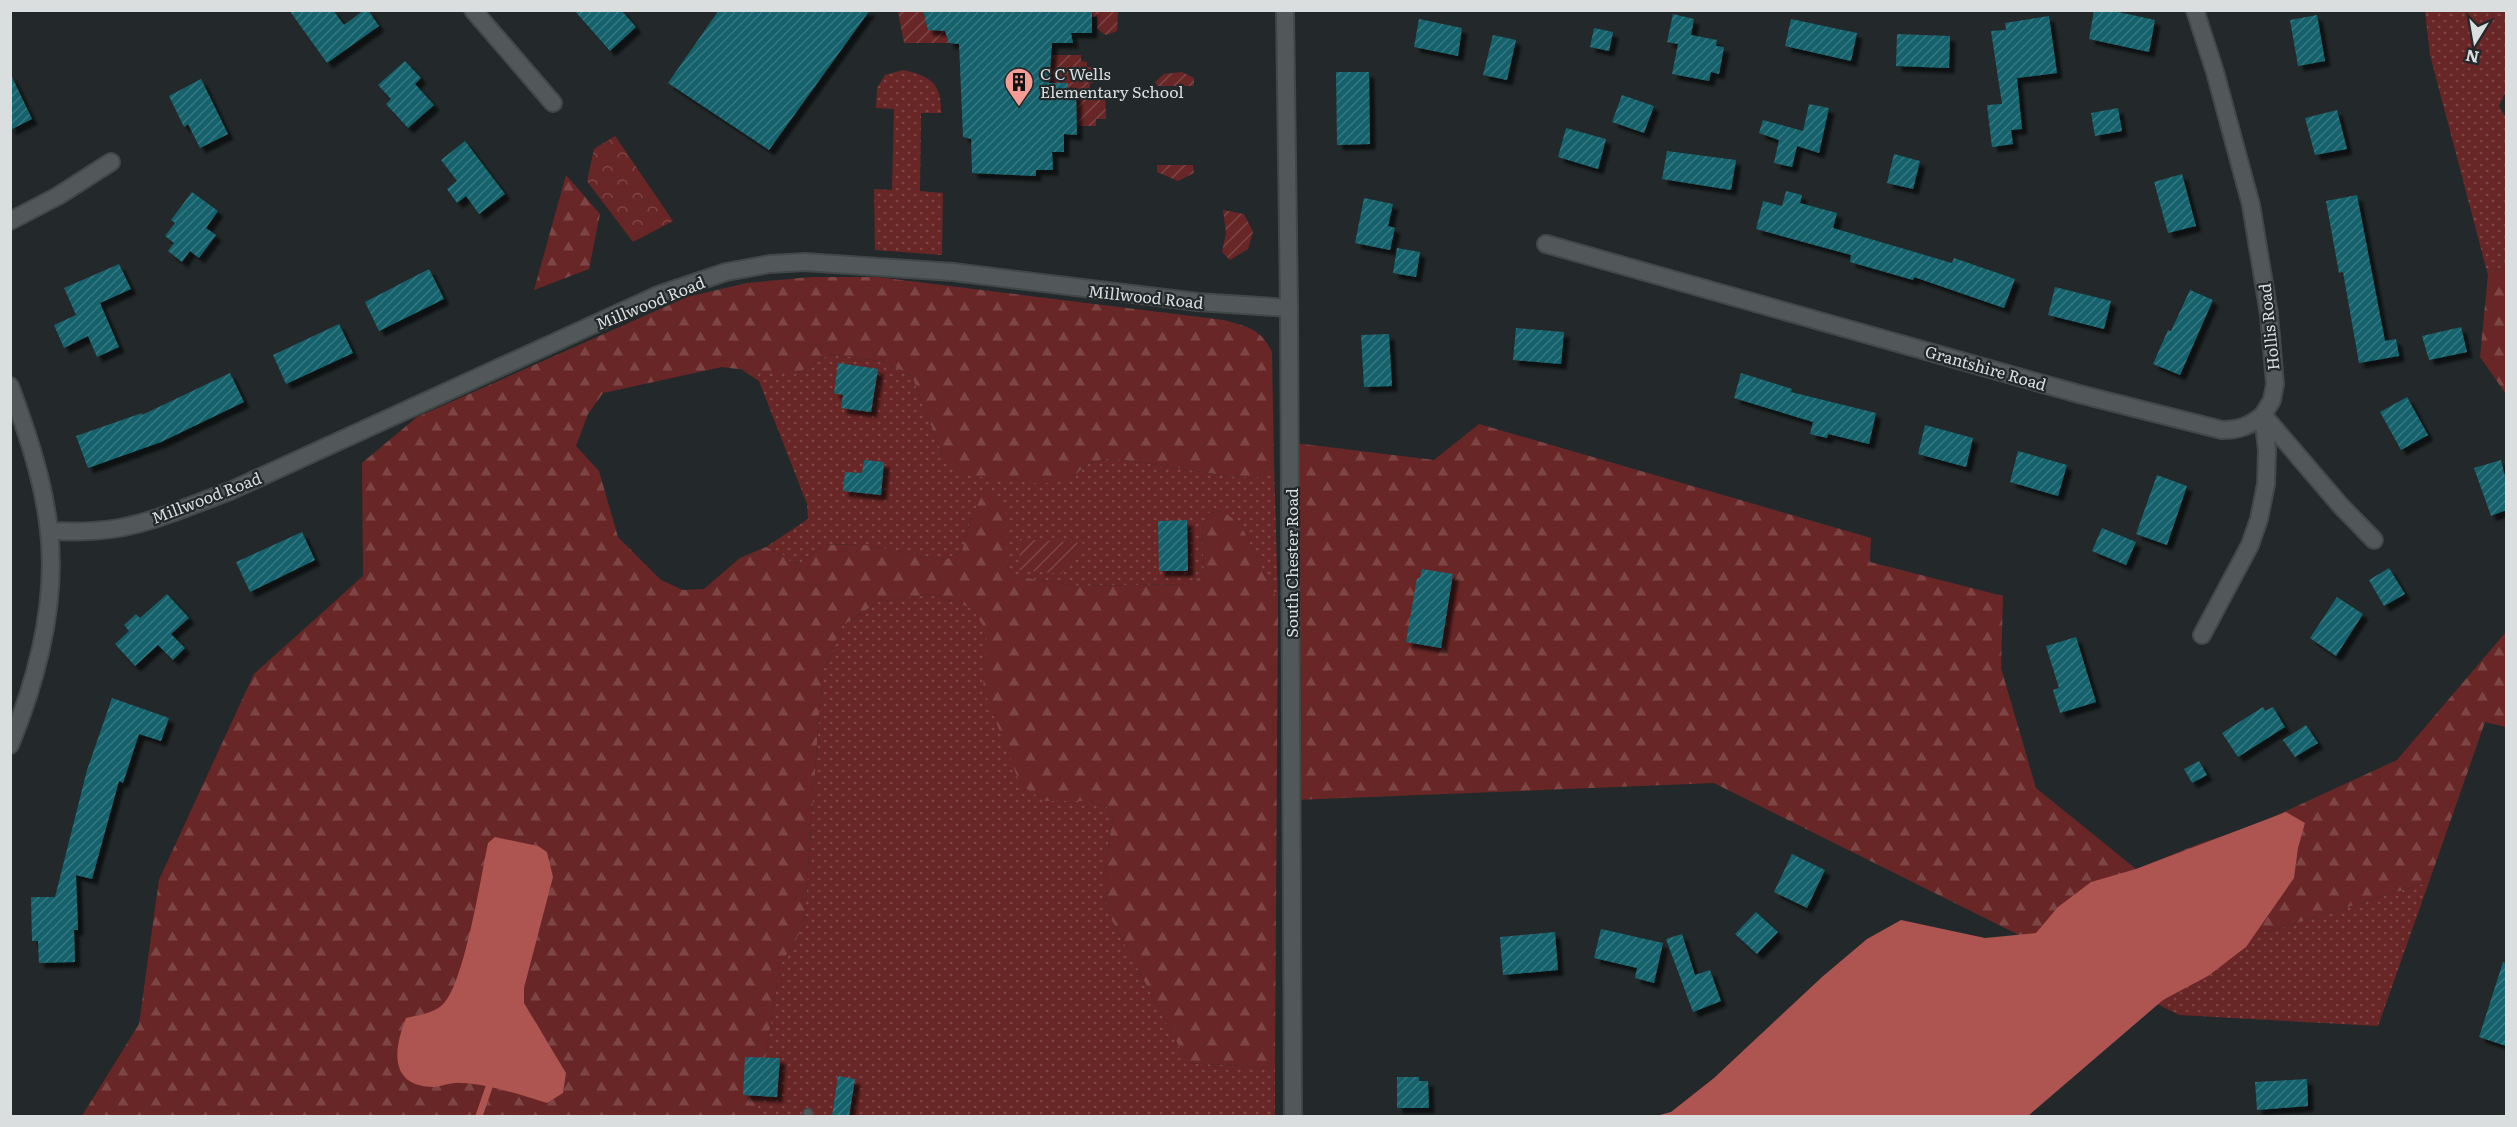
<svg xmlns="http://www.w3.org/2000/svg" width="2517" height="1127" font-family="Literata,serif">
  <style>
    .grass { fill: url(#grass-dots) }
    .forest { fill: url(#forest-firs) }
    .park { fill: url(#park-crowns) }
    .garden { fill: url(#garden-furrows) }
    .water { fill: #ae5451 }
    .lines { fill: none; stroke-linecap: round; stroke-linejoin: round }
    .stream { stroke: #ae5451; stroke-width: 7 }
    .building { fill: url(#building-hatch); filter: url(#shadow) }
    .service-casing { stroke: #424748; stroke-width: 11 }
    .minor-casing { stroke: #424748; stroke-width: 20 }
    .tertiary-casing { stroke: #424748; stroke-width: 20 }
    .service { stroke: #525859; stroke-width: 8 }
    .minor { stroke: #525859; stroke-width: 16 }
    .tertiary { stroke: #525859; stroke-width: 16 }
    .labels { text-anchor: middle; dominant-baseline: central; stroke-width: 4.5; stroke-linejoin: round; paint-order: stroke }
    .poi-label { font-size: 16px; fill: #dbdedf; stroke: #23292a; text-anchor: start }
    .street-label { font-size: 16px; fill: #dbdedf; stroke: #23292a }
  </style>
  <defs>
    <pattern id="grass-dots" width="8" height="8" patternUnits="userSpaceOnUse" patternTransform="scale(1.5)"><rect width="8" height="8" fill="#692626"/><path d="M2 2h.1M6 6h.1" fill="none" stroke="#7e4545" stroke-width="1.8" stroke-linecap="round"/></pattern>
    <pattern id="forest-firs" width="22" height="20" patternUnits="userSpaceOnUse" patternTransform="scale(1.5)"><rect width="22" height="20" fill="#692626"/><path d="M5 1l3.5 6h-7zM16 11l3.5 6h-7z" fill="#7e4545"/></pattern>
    <pattern id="park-crowns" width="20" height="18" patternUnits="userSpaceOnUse" patternTransform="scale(1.5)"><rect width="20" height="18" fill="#692626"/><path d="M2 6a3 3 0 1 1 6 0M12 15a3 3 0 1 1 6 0" fill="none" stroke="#7e4545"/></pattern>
    <pattern id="garden-furrows" width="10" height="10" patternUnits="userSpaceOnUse" patternTransform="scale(1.5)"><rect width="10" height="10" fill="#692626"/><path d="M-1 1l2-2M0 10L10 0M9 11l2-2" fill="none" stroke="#7e4545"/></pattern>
    <pattern id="building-hatch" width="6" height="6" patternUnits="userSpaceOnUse" patternTransform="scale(1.5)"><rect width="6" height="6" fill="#16626c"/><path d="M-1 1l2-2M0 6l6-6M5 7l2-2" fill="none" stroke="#377881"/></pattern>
    <filter id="shadow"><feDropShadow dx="5.5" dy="5.5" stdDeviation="1.5" flood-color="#0009"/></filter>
  </defs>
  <rect width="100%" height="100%" fill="#23292a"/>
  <path class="grass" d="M2425,11H2506V91L2499,106L2506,118V265L2488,275L2430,55Z
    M903,70C930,76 942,83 941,113H921L920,191L943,193L942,255L875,250L874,189L892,190L894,109L876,108L877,88L885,75Z
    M830,354L886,362L912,376L943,456L1071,478L1089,463L1111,458L1229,476L1256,478L1274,465L1278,601L1241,525L1222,511L1208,513L1202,528L1204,572L1192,584L1078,586L1013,576L1006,565V513L971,517L962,551L945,560L859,544L824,545L802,562L791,563L783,555L766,547L808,519L807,504L759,381L742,370L798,373Z
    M930,594L972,608L988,632L983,688L1044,801H1087L1107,807L1113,819L1105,861L1107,911L1188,1063L1275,1068V1116H756L780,965L804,926L822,674L842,626L878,602Z
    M2429,882L2378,1026L2179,1015L2124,987L2212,933L2274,930Z"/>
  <path class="forest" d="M566,175L600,214L589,269L534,290Z
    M2506,265V394L2480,357L2488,275Z
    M811,277H877L1224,320C1248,327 1260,328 1272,352L1274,465L1256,478L1229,476L1111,458L1089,463L1071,478L1042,484L965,475L943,456L912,376L886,362L830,354L798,373H769L722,367L603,393L588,414L576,446L599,471L618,537L661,580L683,590L704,589L740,558L766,547L783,555L792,563L802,562L824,545L860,544L945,560L962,551L971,517L984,492L994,494L1006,513V565L1013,576L1078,586L1192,584L1204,572L1202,528L1208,513L1223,511L1241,525L1278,601L1275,1068L1188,1063L1107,911L1105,861L1113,819L1107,807L1087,801H1044L1020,784L983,688L987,632L972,608L930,594L878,602L842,626L822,674L804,926L780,965L756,1116H82L139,1024L159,880L254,674L363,576L362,463L417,417L687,297L747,283Z
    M1479,424L1871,538L1870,562L2003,596L2001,668L2036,788L2136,869L2201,843L2251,827L2397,760L2506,632V727L2485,722L2429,882L2274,930L2035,943L1714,783L1295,800V443L1434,460Z"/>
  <path class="park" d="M615,136L673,221L633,242L587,181L594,149Z"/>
  <path class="garden" d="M898,11H923L928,30L945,31L949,43H904Z
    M1092,11H1118L1117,31L1106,35L1097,29V17H1092Z
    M1051,55H1081V61L1087,62V67H1093V83H1090V91H1098L1099,96L1105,97L1106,119H1096V126H1077L1076,91L1068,90V83H1049Z
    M1182,72L1194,78V86H1158L1155,82L1164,74Z
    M1157,165H1193L1194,173L1178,181L1157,172Z
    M1223,210L1244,214L1253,232L1248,249L1230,260L1222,252L1226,233Z
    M1020,539L1083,543L1061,574L1019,570Z"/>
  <path class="water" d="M2286,812L2305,823L2298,848L2294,878L2246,947L2208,976L2163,1000L2028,1116H1656L1671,1112L1714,1078L1822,977L1867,939L1901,920L1985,938L2036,933L2058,907L2091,882L2136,869Z
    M495,837L538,846L547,852L553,877L524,988V1003L566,1073L563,1093L547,1103C519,1095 490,1084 461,1083C451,1082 442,1087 433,1087C388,1086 394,1048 406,1018C418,1015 431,1014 441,1006C464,989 481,875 488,843Z"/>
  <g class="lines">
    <path class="stream" d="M479,1116L489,1087"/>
  </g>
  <path class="building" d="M289,10H333L344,25L364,10H368L379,26L327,63Z
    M574,10H621L636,27L610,51Z
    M719,10H870L769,150L668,83Z
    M923,10H1092V33H1071L1073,43H1052L1049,83H1068V90H1076L1077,135L1064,134V152H1052L1053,170H1036V176L972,173L971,139L963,137L959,44L949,43L945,31L928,30Z
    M2094,10H2109L2155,20L2149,52L2089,39Z
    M1673,14L1694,19L1691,35L1717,40L1716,46L1724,47L1719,74L1711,72L1709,81L1672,74L1678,44L1667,42Z
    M2317,15L2325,61L2298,66L2290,20Z
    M2049,16L2057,73L2017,78L2022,129L2011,130L2013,144L1992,147L1987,105L2002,104L1991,31L2006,30L2005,23Z
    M1419,19L1462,28L1458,56L1414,47Z
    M1791,19L1857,33L1851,61L1785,46Z
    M1594,28L1613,32L1609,51L1590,47Z
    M1897,34L1950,36L1949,68L1896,66Z
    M1493,35L1516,40L1507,80L1483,75Z
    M405,61L421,78L415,84L434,105L408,128L386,104L391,99L378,85Z
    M1336,72H1369L1370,144L1337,145Z
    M10,73L32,119L10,130Z
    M201,79L228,134L200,148L188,124L184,127L169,96Z
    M1622,95L1654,106L1644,133L1612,122Z
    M1809,104L1829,108L1819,153L1797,146L1792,167L1774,163L1779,140L1759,133L1763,120L1803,131Z
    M2118,108L2122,131L2095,136L2091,113Z
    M2337,110L2347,149L2315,155L2305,118Z
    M1566,128L1606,139L1598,169L1558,157Z
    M465,141L505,194L479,214L466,196L457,203L447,189L457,181L441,160Z
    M1667,151L1736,160L1731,190L1662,179Z
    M1894,154L1920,161L1913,189L1887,183Z
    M2182,174L2196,226L2168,233L2154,182Z
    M1786,191L1802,195L1800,203L1837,213L1833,228L1952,263L1954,258L2015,279L2004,308L1914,277L1913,280L1850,262L1851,255L1756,229L1763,201L1782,206Z
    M192,192L218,211L206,228L216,235L199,258L190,251L182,262L168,251L174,243L165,236L175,223L171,220Z
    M2357,195L2385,341L2396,339L2399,356L2359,363L2343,272L2339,273L2326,201Z
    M1364,198L1393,204L1388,226L1395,228L1390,250L1355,243Z
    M1397,248L1420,252L1416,277L1393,273Z
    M119,264L131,289L100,303L119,347L97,357L88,336L64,348L54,325L76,315L64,288Z
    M429,269L444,299L379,331L365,302Z
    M2055,287L2111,301L2104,329L2048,315Z
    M2190,290L2213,300L2180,375L2153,364L2168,330L2171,331Z
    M339,324L353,353L286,384L273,355Z
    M2461,327L2467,352L2429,360L2422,336Z
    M1516,328L1564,332L1561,364L1513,360Z
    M1389,334L1392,386L1364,387L1361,335Z
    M838,363L878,369L871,412L841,408L843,395L834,393Z
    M230,373L244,402L161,442L88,468L76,436L142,413V415Z
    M1741,373L1792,389L1791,392L1876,413L1869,444L1828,434L1827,438L1810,434L1813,422L1734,398Z
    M2407,397L2428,435L2401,450L2380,412Z
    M1925,425L1973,438L1966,467L1918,454Z
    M2018,451L2067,465L2058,496L2010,482Z
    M864,460L884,462L881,495L843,491L845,472L862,473Z
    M2501,460L2506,481V510L2491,516L2474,468Z
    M2157,475L2187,486L2167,545L2136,534Z
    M1187,520L1188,571H1159L1158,521Z
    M2102,528L2136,542L2126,565L2092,551Z
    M302,532L315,560L250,592L236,562Z
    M2389,568L2405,594L2384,606L2369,580Z
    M1422,569L1453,574L1441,648L1406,642L1417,578H1420Z
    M167,594L189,618L171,634L185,648L173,660L158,645L135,666L115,644L129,631L124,625L136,614L140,618Z
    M2337,597L2363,614L2336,656L2310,638Z
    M2076,637L2096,702L2060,713L2053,690L2059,688L2046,646Z
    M112,698L169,718L161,741L139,734L123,783L119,781L92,879L76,875L78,930H74L75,962L39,963L38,941H32L31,897H55L87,770Z
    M2263,707L2265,711L2273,707L2285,727L2238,757L2222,733Z
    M2306,725L2318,743L2295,757L2283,740Z
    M2199,761L2207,775L2192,783L2184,769Z
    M1792,854L1825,870L1807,908L1774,892Z
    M1756,912L1778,932L1757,954L1735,934Z
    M1601,929L1663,943L1654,983L1635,978L1637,968L1594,958Z
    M1555,932L1558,970L1503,975L1500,937Z
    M1682,934L1695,975L1710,970L1721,1001L1693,1012L1666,939Z
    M2503,962L2506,963V1046L2479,1037Z
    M745,1057L780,1058L777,1097L743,1095Z
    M838,1076L855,1079L849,1116H832Z
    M1397,1077H1419V1081H1428L1429,1108H1397Z
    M2307,1079L2308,1106L2257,1110L2255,1082Z"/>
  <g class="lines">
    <g class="service-casing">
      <path id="service" d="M808,1113L809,1116"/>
    </g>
    <g class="minor-casing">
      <path id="minor" d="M473,10L553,103
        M2195,10L2215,72L2251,205L2269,314L2275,384L2272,400L2263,415L2267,450L2266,484L2259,519L2250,545L2202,635
        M10,221L58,196L111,162
        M1546,244L2079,394L2222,430C2239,430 2250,426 2263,415L2340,505L2374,540
        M10,386C27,432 44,482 49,531C57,602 37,679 10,745
        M49,531C73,532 96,532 119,528C157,521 194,504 230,491L658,295L726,272L770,264L805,262L953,272L1198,302L1289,308"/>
    </g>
    <g class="tertiary-casing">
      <path id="tertiary" d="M1285,10L1289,308L1293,1116"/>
    </g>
    <use href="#service" class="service"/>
    <use href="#minor" class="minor"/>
    <use href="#tertiary" class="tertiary"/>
  </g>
  <defs>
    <g id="building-pin" transform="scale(1.5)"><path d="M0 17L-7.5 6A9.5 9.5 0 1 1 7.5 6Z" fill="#f59c96" stroke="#23292a"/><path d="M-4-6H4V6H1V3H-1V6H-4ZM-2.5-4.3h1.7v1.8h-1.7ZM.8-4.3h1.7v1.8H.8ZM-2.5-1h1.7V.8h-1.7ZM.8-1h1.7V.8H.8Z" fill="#111"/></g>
  </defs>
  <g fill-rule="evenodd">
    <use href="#building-pin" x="1019" y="82"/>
  </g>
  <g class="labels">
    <g class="poi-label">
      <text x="1040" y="73">C C Wells<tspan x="1040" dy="18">Elementary School</tspan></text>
    </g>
    <g class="street-label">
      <text transform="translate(1146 296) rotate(6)">Millwood Road</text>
      <text transform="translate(650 302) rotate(-22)">Millwood Road</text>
      <text transform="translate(2268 327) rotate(-96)">Hollis Road</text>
      <text transform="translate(1986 367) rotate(16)">Grantshire Road</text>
      <text transform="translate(206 497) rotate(-21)">Millwood Road</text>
      <text transform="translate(1291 563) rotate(-90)">South Chester Road</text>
    </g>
  </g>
  <rect width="2517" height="1127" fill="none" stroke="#dbdedf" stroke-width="24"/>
  <g transform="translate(2475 42) rotate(191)" stroke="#23292a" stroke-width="4.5" paint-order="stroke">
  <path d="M0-4.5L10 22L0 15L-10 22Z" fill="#dbdedf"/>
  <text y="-9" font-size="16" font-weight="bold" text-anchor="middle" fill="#dbdedf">N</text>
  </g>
</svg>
